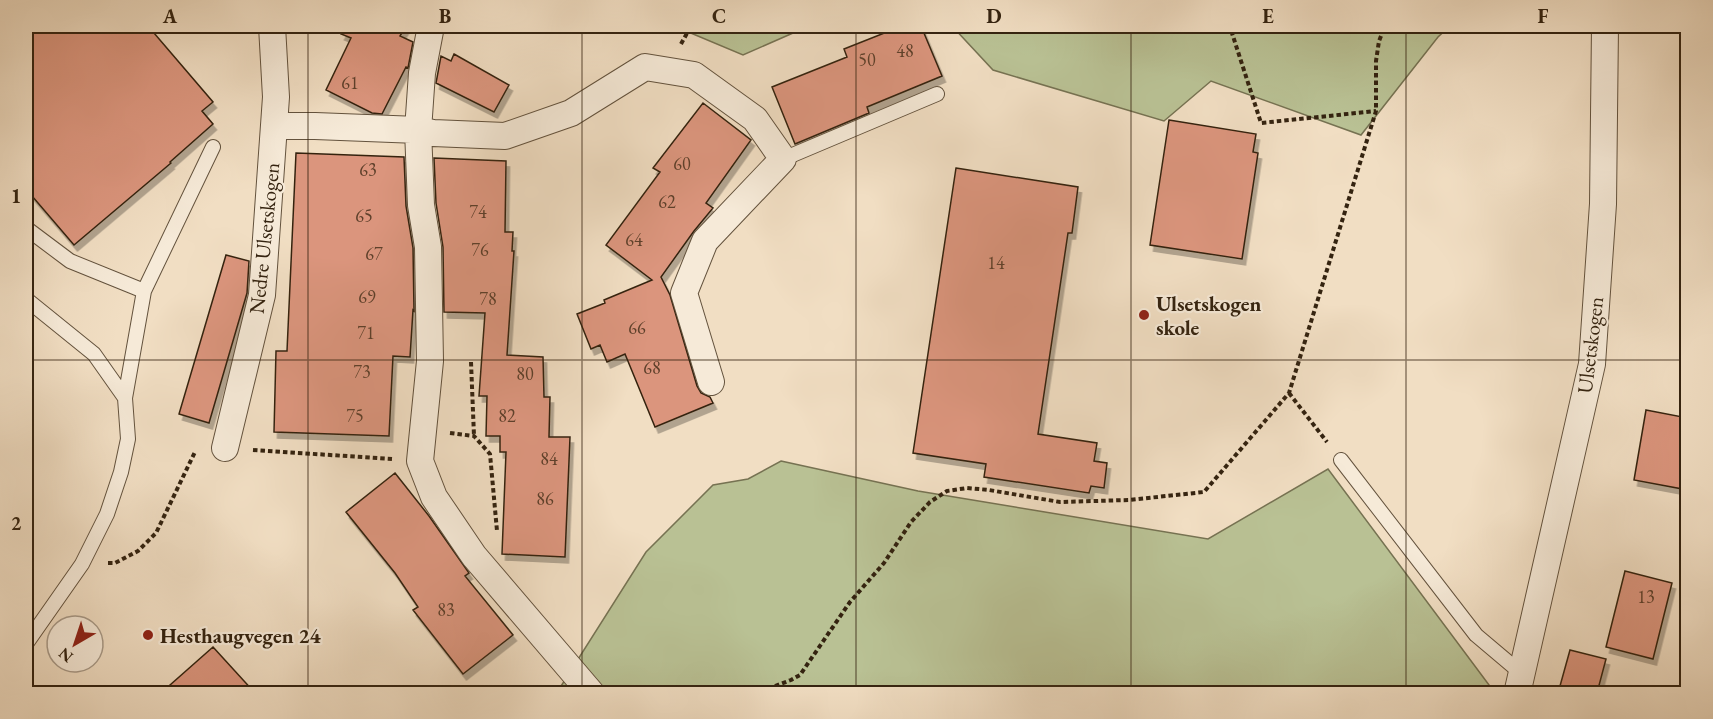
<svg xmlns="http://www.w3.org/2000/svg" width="1713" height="719" font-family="'EB Garamond',serif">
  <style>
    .green { fill: #b9c194; stroke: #767252; stroke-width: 1.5 }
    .building { fill: #db957d; stroke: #342310; stroke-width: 1.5; filter: url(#shadow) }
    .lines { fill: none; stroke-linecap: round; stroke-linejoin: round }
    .service-casing { stroke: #63523d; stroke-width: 16 }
    .minor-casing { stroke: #63523d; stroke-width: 28 }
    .path { stroke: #342310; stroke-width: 4; stroke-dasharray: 4.5 3; stroke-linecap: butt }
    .service { stroke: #f6ead8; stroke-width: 14 }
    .minor { stroke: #f6ead8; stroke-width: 26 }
    .grid { fill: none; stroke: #342310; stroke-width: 1.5; stroke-opacity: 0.55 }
    .poi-dot { fill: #8f2418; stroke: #f6ead8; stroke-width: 2 }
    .labels { text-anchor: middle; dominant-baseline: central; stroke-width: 4.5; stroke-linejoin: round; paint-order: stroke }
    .number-label { font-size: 18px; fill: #5e402b }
    .street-label { font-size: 21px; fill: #342310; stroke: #f6ead8 }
    .poi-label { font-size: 21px; font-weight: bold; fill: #342310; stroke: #f6ead8; text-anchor: start }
    .neatline { fill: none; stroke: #342310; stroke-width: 2 }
    .grid-label { font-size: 20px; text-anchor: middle; font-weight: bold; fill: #342310 }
  </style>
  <defs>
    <filter id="shadow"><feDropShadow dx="3.5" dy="6" stdDeviation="0" flood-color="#0004"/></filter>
  </defs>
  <rect width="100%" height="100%" fill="#f1dec3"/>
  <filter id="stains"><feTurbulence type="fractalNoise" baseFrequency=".00333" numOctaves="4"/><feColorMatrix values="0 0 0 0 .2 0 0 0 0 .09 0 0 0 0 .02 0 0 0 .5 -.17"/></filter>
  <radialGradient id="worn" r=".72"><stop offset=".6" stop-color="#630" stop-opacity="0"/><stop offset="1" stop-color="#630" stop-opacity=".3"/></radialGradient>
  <path class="green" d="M674,26H809L743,55Z
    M952,26H1450L1438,37L1361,135L1211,81L1164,121L993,70Z
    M781,461L918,491L1208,539L1328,469L1495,693L556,694L646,552L713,485L748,479Z"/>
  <path class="building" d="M26,26H148L213,102L202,111L213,124L170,162L171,163L74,245L26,189Z
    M346,26H406L400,36L413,42L408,68L406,67L382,114L372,113L326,90L351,38L341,34Z
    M902,26H921L942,76L867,107L869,113L795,144L772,87L847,57L844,49Z
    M454,54L509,85L494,112L436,83L441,56L451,61Z
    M703,103L751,140L706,203L713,208L694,231L661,277L670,295L697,386L701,393L710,397L713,403L655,427L625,354L607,362L600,345L591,349L577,314L605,303L604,300L652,280L606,245L660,172L653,168Z
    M1169,120L1256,134L1253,152L1258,153L1242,259L1150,245Z
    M296,153L404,157L406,206L413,248L414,311L413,310L410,357L393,356L389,436L274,432L276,351H287Z
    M434,158L506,161L505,232H513L512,251H514L507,355L543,357L544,397H550L549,437H570L565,557L502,554L506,452H500V436H486L487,396H479L485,313L444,312L443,247L436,203Z
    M956,168L1078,187L1072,233H1068L1038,434L1097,443L1094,461L1107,463L1104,488L1091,486L1089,493L984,477L986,464L913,453Z
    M226,255L249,261L247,293L209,423L179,414Z
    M1646,410L1688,418V490L1634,480Z
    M395,473L429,516L469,573L465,576L513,635L463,674L413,610L418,607L395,573L346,512Z
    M1625,571L1672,583L1653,659L1606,647Z
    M213,647L255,693H161Z
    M1570,650L1606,659L1597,693H1587L1560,686Z"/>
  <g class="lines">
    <g class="service-casing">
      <path id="service" d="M783,159L937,94
        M26,228L70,261L144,291
        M26,299L94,354L125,398
        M1341,460L1476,635L1521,673
        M26,644L82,564L107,514L121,472L128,439L125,398L144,291L213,147"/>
    </g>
    <g class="minor-casing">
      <path id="minor" d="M431,26L422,73L418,130L421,205L428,247L430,361L420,461L434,497L474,556L592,694
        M274,126H315L418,130L433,133L505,136L571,113L645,67L694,75L755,119L783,159L705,241L684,293L711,382
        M225,448L262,295L276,97L272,26
        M1517,694L1592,364L1603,204L1605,26"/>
    </g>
    <path class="path" d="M1226,26L1231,30L1261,123L1376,111
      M681,44L691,26
      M471,362L474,436
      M1289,393L1327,442
      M450,433L474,436L490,454L497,531
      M253,450L392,459
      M108,563H115L138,551L156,533L195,452
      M754,694L791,680L800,675L850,602L884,563L911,522L930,502L947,491L967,488L989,490L1060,502L1129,500L1204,492L1289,393L1376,111V61L1379,41L1385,26"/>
    <use href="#service" class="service"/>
    <use href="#minor" class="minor"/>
  </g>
  <path class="grid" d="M308,26V694M582,26V694M856,26V694M1131,26V694M1406,26V694M26,360H1688"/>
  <g class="poi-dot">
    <circle cx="1144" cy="315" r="6"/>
    <circle cx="148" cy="635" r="6"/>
  </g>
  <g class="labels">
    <g class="number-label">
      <text x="905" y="50">48</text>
      <text x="867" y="59">50</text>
      <text x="350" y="82">61</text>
      <text x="682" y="163">60</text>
      <text x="368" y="169">63</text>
      <text x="667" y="201">62</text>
      <text x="478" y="211">74</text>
      <text x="364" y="215">65</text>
      <text x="634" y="239">64</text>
      <text x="480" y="249">76</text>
      <text x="374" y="253">67</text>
      <text x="996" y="262">14</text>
      <text x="367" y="296">69</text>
      <text x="488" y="298">78</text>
      <text x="637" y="327">66</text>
      <text x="366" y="332">71</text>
      <text x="652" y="367">68</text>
      <text x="362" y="371">73</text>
      <text x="525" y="373">80</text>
      <text x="355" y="415">75</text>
      <text x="507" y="415">82</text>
      <text x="549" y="458">84</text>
      <text x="545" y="498">86</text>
      <text x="1646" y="596">13</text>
      <text x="446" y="609">83</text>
    </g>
    <g class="street-label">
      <text transform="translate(264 238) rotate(-84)">Nedre Ulsetskogen</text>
      <text transform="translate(1590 345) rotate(-83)">Ulsetskogen</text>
    </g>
    <g class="poi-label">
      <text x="1156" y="303">Ulsetskogen<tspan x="1156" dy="24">skole</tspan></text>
      <text x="160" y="635">Hesthaugvegen 24</text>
    </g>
  </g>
  <rect width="1713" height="719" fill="none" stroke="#f1dec3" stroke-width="66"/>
  <g transform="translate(75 644) rotate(219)"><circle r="28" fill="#f6ead8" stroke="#a89a88" stroke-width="1.5"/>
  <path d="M0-4.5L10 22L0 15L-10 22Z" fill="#8f2418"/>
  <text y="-9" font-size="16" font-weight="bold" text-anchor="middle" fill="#342310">N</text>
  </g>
  <rect x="33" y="33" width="1647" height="653" class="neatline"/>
  <g class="grid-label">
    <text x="170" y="23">A</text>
    <text x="445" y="23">B</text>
    <text x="719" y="23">C</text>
    <text x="994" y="23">D</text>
    <text x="1268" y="23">E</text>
    <text x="1543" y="23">F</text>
    <text x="16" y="203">1</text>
    <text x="16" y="530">2</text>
  </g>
  <rect width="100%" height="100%" filter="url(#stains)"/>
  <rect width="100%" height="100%" fill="url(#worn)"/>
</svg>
